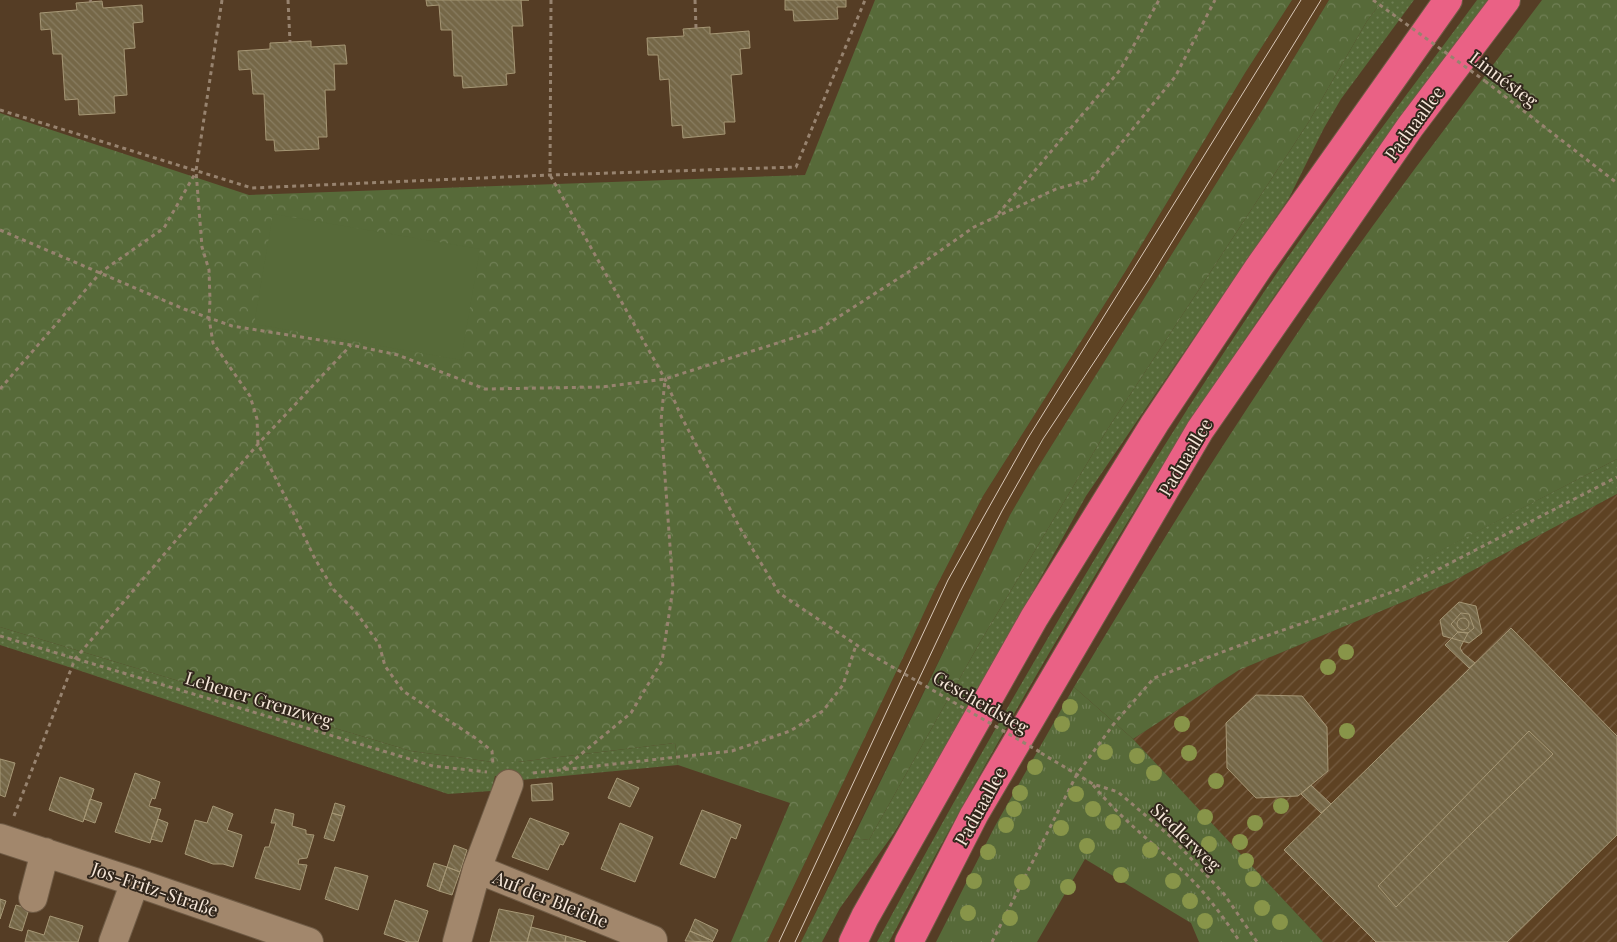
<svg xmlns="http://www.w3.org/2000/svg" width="1617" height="942" font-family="'Playfair Display',serif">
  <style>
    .built { fill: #5e4223 }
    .industrial { fill: url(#industrial-furrows) }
    .grass { fill: url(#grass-dots) }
    .forest { fill: url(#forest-crowns) }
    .park { fill: url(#park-tufts) }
    .pitch { fill: #576a39 }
    .building { fill: url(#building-back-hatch); stroke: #a69775 }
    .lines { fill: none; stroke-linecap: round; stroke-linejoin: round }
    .minor-casing { stroke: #6f5b45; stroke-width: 30 }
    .highway-casing { stroke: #6f5b45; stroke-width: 30 }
    .path { stroke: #97836f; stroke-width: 3; stroke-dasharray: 4 4; stroke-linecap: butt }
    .minor { stroke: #a2876c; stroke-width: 28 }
    .highway { stroke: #ea6185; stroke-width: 28 }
    .tram { stroke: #d8c7b7; stroke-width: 1 }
    .path-bridge { stroke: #97836f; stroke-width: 3; stroke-dasharray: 4 4; stroke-linecap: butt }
    .tree { fill: #889549 }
    .labels { text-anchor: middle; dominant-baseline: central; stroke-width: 4; stroke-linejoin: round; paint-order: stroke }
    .street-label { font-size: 18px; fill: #f6e7d9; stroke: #32271c }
  </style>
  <defs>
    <pattern id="industrial-furrows" width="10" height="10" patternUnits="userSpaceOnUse" patternTransform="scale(1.25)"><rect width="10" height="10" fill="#5e4223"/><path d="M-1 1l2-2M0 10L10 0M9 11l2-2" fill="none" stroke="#765d42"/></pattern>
    <pattern id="grass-dots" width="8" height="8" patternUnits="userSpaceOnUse" patternTransform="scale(1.25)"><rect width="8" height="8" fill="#576a39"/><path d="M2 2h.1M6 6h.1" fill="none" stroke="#707f55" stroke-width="1.8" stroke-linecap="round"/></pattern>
    <pattern id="forest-crowns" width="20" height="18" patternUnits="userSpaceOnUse" patternTransform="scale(1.25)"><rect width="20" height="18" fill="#576a39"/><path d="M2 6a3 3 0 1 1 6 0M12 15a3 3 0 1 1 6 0" fill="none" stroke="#707f55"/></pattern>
    <pattern id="park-tufts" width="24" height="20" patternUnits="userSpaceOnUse" patternTransform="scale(1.25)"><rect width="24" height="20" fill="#576a39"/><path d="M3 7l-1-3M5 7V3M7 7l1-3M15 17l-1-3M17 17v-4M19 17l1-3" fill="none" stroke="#707f55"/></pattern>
    <pattern id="building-back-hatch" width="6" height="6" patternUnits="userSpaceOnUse" patternTransform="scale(1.25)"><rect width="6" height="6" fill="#756747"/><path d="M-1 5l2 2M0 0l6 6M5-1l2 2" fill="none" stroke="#897d61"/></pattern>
  </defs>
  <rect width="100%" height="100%" fill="#553d25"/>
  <path class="built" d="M1292,0H1329L1263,109L1035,472L1010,515L801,942H767L909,645L935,589L983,496L1125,272L1245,73Z"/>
  <path class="industrial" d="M1617,494V942H1323L1133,739L1239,670L1451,582Z"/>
  <path class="grass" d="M1383,0H1414L1341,99L1324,128L1289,198L1086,496L956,730L894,833L840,908L822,942H801L853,838L869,840L979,644L1107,430L1308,123L1367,21Z
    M1477,0H1489C1381,144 1275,289 1178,441C1075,603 979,772 889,942H877C997,721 1122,504 1262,295C1330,194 1405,98 1477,0Z
    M1617,459V494L1451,582L1422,594L1408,567Z
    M0,627L411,751L493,762H518L675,743L678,765L521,780L495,776L491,791L448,794L72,668L0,645Z"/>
  <path class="forest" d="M875,0H1292L1245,73L1125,272L983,496L935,589L909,645L767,942H731L790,803L678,765L675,743L518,762H493L411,751L0,627V113L249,195L805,175Z
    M1329,0H1383L1367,21L1308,123L1107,430L979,644L869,840L853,838L1010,515L1035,472L1263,109Z
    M1542,0H1617V459L1409,567L1422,594L1239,670L1133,739L1074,687C1139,579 1205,470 1276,365C1359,239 1452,120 1542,0Z"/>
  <path class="park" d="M1074,687L1133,739L1323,942H1199L1191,923L1085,859L1037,942H936L995,826Z"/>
  <path class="pitch" d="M273,214L480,249L461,360L254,324Z"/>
  <path class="building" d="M426,0H529H521L523,26H512L515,73L506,74L507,85L463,88L462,76H454L452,30H441L439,5L427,6Z
    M785,0H846V7H837L838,19L794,21L793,10H785Z
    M102,1L103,8L142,5L143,22L133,23L135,48L124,49L127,95L114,96L115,113L79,115L78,99L65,100L62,54H53L51,29L41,30L40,13L77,10L76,3Z
    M710,27V34L749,31L750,48L740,49L742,74L731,75L735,122H724L725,134L683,138L682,125L672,126L669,79L660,80L658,55H648L647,38L684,36L683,29Z
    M311,41V47L345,45L347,64H334L335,90H325L327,137H318L319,149L275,151L274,140H266L264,94H253L251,69L239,70L238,51L270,49V43Z
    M1459,602L1476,606L1482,633L1469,643L1443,636L1440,620Z
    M1461,613L1469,614L1474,628L1468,633L1458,632L1451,624Z
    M1457 624a6 6 0 1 1 12 0a6 6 0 1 1-12 0Z
    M1511,628L1617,736V835L1507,942H1376L1284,850Z
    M1458,632L1468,633L1460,648L1463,653L1475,663L1469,668L1445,645Z
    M1256,695L1302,696L1327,727L1328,771L1298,796L1256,798L1227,768L1226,723Z
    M1529,731L1553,754L1396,907L1378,886Z
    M0,759L15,763L5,797L0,795Z
    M135,773L160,782L155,799L152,798L149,806L161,809L150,843L115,832Z
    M60,777L94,789L83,822L49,810Z
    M617,778L639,788L630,807L608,798Z
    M552,783L553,800L532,801L531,785Z
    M1311,785L1331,804L1321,813L1301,794Z
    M90,799L102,803L95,823L84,819Z
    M335,803L345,806L342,816L332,813Z
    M213,806L233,814L227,830L242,835L233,867L223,864H213L185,854L195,820L207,823Z
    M275,809L294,814L292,826L306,830V834L314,835L307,858L299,859L298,864L307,865L300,890L255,878L265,847H269L276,823H271Z
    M702,810L741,825L736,839L731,837L715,878L680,864Z
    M332,813L342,816L334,841L324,838Z
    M530,818L569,833L563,845L560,844L548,870L512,857Z
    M158,819L168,823L162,842L151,839Z
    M620,823L653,837L635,882L601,869Z
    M454,845L467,850L460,872L447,867Z
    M434,863L447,867L439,891L427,886Z
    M335,867L368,876L358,910L325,899Z
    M447,867L460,872L452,895L439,891Z
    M0,899L6,901L0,919Z
    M395,900L428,911L418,942H408L384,934Z
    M16,905L29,909L22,931L9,927Z
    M499,909L534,916L527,942H490Z
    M50,916L83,926L78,942H25L28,930L44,935Z
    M695,919L718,930L713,941L690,931Z
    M531,927L566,936L565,942H527Z
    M690,931L713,941L712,942L685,941Z
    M566,936L586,942H565Z"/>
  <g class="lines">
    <g class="minor-casing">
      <path id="minor" d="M0,838L135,882L309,942
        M477,869L653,940
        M33,898L45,852
        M113,942L135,882
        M457,942L477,869L509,784"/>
    </g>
    <g class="highway-casing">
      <path id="highway" d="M853,942L865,917L1034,618L1155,423L1259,267L1448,0
        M909,942L974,815L1200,430L1410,127L1506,0"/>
    </g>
    <path class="path" d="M90,0L91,2
      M222,0L196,171L202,247L209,270L210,300L209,318L213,343L250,396L257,419L258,444L291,508L315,559L334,590L355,611L379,644L385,666L403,691L477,739L492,751L493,765
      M288,0L290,42
      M551,0L550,175L665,379L681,416L740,528L779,593L870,654
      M695,0L696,28
      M1485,81L1617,183
      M0,110L252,188L550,175L796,167L865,0
      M998,214L1120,70L1159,0
      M0,230L184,309L232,326L351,345L398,355L485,389L601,387L665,379L818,330L924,262L974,227L1056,189L1092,179L1175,77L1215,0
      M0,389L101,272L164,228L196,172
      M0,636L433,766L487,772
      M1041,753L1093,784L1118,792L1171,837L1224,894L1257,942
      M563,769L631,713L662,661L673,588L661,421L665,379
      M533,773L732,751L790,731L823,711L843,685L856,645
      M1093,785C1120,818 1154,844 1185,873C1206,893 1224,918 1240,942
      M14,816L75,659L258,444L351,345
      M992,942L1077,774L1113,725L1154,678L1246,643L1398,590L1617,477"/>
    <use href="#minor" class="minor"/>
    <use href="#highway" class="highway"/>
    <path class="tram" d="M779,942L948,580L1028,438L1301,0
      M795,942L960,592L1002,511L1043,439L1148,281L1321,0"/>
    <path class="path-bridge" d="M1373,0L1485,81
      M870,654L1040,752"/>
  </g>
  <g class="tree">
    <circle cx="1346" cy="652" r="8"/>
    <circle cx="1328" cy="667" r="8"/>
    <circle cx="1070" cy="707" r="8"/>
    <circle cx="1062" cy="724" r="8"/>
    <circle cx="1182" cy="724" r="8"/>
    <circle cx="1347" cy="731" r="8"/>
    <circle cx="1105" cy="752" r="8"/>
    <circle cx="1189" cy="753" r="8"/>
    <circle cx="1137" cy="756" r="8"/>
    <circle cx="1035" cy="767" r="8"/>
    <circle cx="1154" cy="773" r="8"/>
    <circle cx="1216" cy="781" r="8"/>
    <circle cx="1020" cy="793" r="8"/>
    <circle cx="1076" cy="794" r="8"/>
    <circle cx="1281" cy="806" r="8"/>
    <circle cx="1014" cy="809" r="8"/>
    <circle cx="1093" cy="809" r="8"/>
    <circle cx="1205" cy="817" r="8"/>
    <circle cx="1113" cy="822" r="8"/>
    <circle cx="1255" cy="823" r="8"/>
    <circle cx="1006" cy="825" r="8"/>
    <circle cx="1061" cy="828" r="8"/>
    <circle cx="1240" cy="842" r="8"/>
    <circle cx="1209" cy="844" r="8"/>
    <circle cx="1087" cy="846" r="8"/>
    <circle cx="1150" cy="850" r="8"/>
    <circle cx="988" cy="852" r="8"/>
    <circle cx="1246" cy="861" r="8"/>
    <circle cx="1121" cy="875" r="8"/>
    <circle cx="1253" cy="879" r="8"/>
    <circle cx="974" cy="881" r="8"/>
    <circle cx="1173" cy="881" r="8"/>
    <circle cx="1022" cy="882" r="8"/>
    <circle cx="1068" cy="887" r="8"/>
    <circle cx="1190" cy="901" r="8"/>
    <circle cx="1262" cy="908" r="8"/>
    <circle cx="968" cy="913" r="8"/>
    <circle cx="1010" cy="918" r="8"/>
    <circle cx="1205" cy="921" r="8"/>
    <circle cx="1280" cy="922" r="8"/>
  </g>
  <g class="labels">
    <g class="street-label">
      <text transform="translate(1504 79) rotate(37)">Linnésteg</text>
      <text transform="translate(1414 123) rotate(-54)">Paduaallee</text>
      <text transform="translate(1185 457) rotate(-59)">Paduaallee</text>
      <text transform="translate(259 699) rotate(17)">Lehener Grenzweg</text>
      <text transform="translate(981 702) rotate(30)">Gescheidsteg</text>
      <text transform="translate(980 806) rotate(-61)">Paduaallee</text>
      <text transform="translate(1186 837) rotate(44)">Siedlerweg</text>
      <text transform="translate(155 889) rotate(19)">Jos-Fritz-Straße</text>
      <text transform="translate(551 899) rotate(22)">Auf der Bleiche</text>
    </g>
  </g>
</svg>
